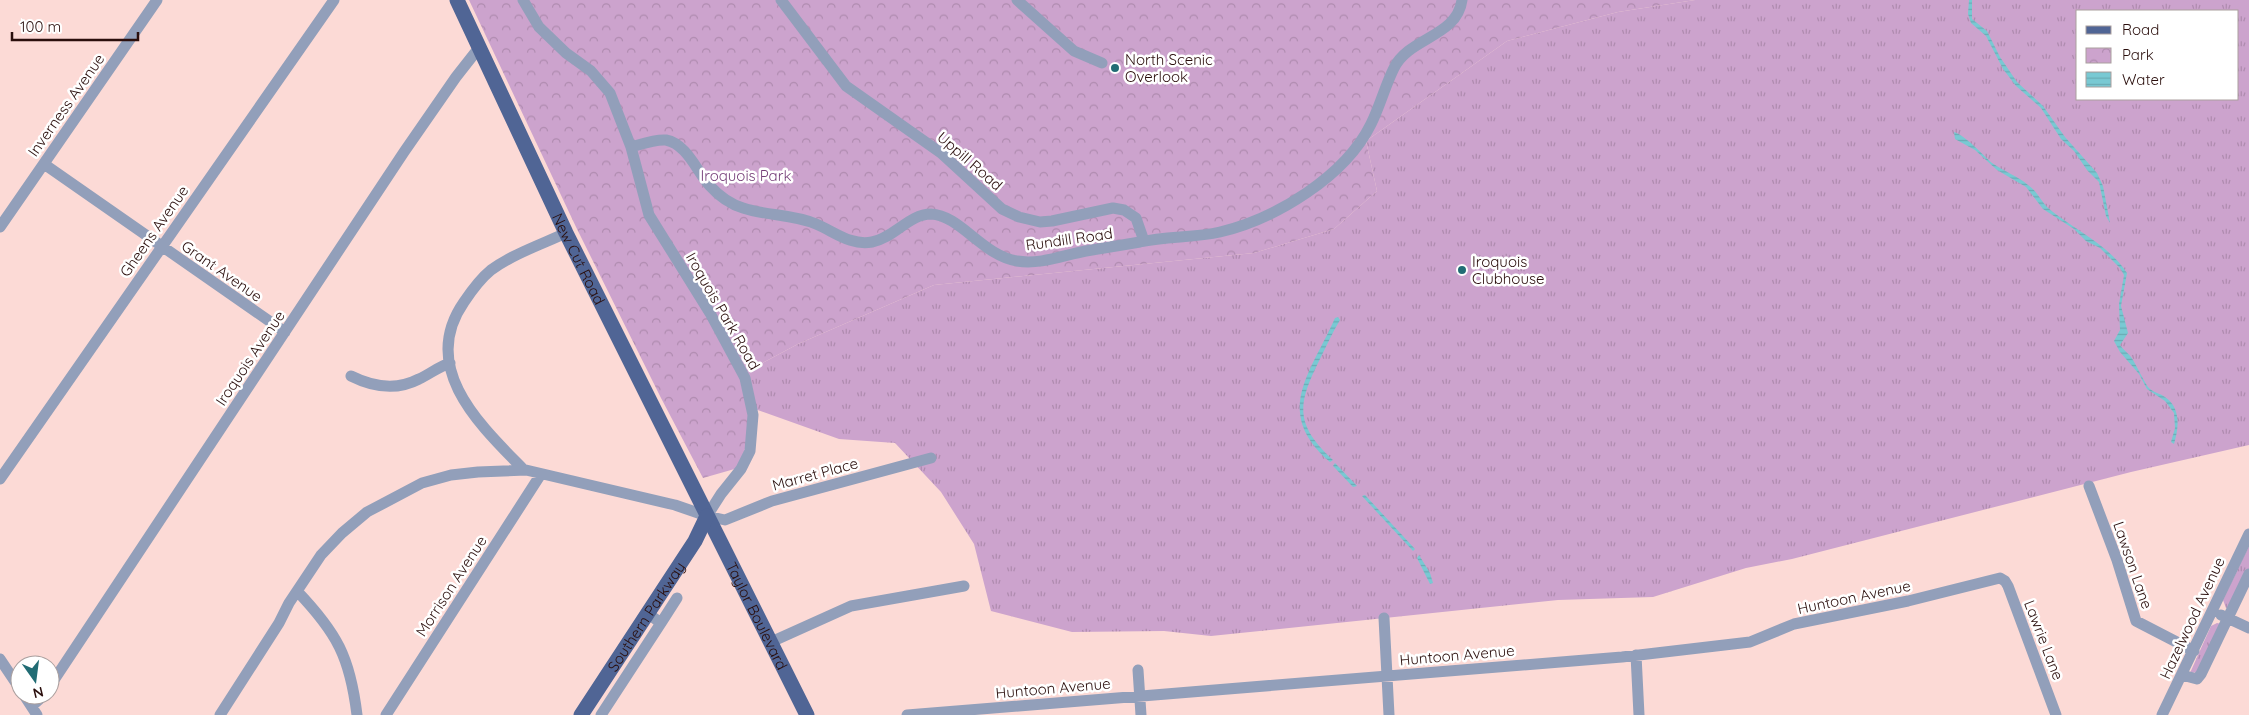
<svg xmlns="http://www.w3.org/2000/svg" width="2249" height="715" font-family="Quicksand,sans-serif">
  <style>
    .grass { fill: url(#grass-tufts); fill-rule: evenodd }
    .park { fill: url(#park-crowns) }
    .water { fill: url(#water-rules) }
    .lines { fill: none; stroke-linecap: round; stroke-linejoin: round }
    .minor { stroke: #929fba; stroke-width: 11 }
    .major { stroke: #506595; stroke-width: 15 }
    .poi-dot { fill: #216c74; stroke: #fff; stroke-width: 2 }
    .labels { text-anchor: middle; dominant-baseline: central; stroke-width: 5; stroke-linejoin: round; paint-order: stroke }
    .poi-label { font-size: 15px; fill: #2a0e0c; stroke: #fff; text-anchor: start }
    .street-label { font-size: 15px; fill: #2a0e0c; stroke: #fff }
    .park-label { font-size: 15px; fill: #753e78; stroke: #fff }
  </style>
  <defs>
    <pattern id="grass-tufts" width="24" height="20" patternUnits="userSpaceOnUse" patternTransform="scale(1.25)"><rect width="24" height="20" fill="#cca3cd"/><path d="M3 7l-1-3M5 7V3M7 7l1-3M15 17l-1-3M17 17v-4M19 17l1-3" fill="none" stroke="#af8baf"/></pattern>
    <pattern id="park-crowns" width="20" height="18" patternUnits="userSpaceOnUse" patternTransform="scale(1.25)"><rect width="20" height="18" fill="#cca3cd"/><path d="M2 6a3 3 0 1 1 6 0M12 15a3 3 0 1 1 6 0" fill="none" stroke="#af8baf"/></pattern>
    <pattern id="water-rules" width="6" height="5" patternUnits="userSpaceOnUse" patternTransform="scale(1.25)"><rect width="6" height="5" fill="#79c9d3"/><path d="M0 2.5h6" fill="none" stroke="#69abb4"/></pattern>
  </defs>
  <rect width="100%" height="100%" fill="#fcdad6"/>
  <path class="grass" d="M1695,0H2249V445L2131,472L1792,559L1746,568L1653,597L1558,600L1211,636L1164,631L1072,632L991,611L974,544L941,492L895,443L839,439L752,408L744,373L798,344L934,285L1254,253L1334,229L1377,191L1366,141L1507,41L1618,12ZM2078,11H2238V99H2078Z
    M2249,546V570L2229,607L2226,608L2223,600Z
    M2217,623L2222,624L2199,672L2190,673L2211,626Z"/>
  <path class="park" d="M469,0H1695L1618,12L1507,41L1366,141L1377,191L1334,229L1254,253L934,285L798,344L744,373L753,427L738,468L703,478L661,398L576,227Z"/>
  <path class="water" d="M1969,0H1972V19L1987,31L2000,57L2017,82L2043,106L2065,137L2097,173L2103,186L2110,223L2106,216L2099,182L2087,170L2074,151L2061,139L2041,108L2016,86L2003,69L1986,36L1971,23L1968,14Z
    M1954,132C1966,136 1982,154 1992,163C2003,171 2018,176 2028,185C2037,191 2041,201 2048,208C2073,229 2109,245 2127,273L2121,306L2128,333L2120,345C2124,351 2130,354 2133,360C2137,367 2144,381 2148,387C2153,393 2160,393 2165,397C2181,408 2179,427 2174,444L2171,442L2175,428L2174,413L2165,401L2147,389L2139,374L2120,352L2114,341L2120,330L2119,304L2124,275L2120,268L2100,248L2086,241L2074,229L2043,209L2026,187L1997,170L1975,150L1955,139Z
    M1338,317L1340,320C1332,333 1326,347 1319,361C1297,405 1295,425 1333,460L1330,462C1272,412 1311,373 1335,318Z
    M1335,463L1357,486L1353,487L1335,468L1333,466Z
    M1365,495L1415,549L1413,551L1362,496Z
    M1419,555L1430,573L1433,583L1430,584L1417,558Z"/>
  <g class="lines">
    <path class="minor" d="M523,0L539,27L566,53L591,71L610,93L631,147L649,215L710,313L745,378L753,415L750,451L741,469L721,494L707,516
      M781,0L846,86L941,153L1002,209L1019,217L1040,222L1052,221L1113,208L1124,210L1136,218L1144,241
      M1017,0L1074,51L1102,63
      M631,147C642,144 655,139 666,140C687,144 697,172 710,186C719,196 730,204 743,208C767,216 793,214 816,224C835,232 851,246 872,242C894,238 909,214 931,214C960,215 983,256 1017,261C1040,265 1064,255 1086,251C1105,248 1122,245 1140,242C1167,236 1194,238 1220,232C1275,219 1345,177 1371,124C1380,106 1385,86 1394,68C1409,37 1457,37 1462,0
      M44,164L285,332
      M0,227L157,0
      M351,376C373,387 396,391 419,379C430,374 438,367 450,363
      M524,470C481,426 418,368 464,302C472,290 480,279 491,270C513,254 542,244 566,233
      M0,479L334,0
      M2089,486L2117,560L2136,621L2194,651
      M297,591C337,633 350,657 357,715
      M2221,615L2249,628
      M1384,618L1389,715
      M661,623L677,598
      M771,642L851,606L964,586
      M1636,655L1639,715
      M0,659L20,689
      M1138,670L1141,715
      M2182,675L2197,679L2201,674L2249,574
      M50,686L404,152L456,77L478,49
      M24,695L37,715
      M32,706L44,695
      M220,715L279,623L289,603L321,555L342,533L367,512L422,483L451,475L478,472L526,470L675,505L707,516L725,520L772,501L931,458
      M386,715L541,474
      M601,715L661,623L647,613
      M907,715L1622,657L1750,642L1794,624L1908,601L2000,578L2005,581L2008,586L2056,715
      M2162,715L2249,534"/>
    <g class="major">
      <path id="s1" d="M457,0L566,233L807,715"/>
      <path id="s2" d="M581,715L695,541L707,516"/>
    </g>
  </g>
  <g class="poi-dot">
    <circle cx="1115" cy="68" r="5"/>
    <circle cx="1462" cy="270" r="5"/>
  </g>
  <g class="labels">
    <g class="poi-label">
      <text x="1125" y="59">North Scenic<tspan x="1125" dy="17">Overlook</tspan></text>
      <text x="1472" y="261">Iroquois<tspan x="1472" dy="17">Clubhouse</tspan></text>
    </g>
    <g class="street-label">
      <text transform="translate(66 105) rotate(-55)">Inverness Avenue</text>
      <text transform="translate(970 161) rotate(41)">Uppill Road</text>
      <text transform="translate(154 231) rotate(-55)">Gheens Avenue</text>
      <text transform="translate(1069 239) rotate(-8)">Rundill Road</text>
      <text stroke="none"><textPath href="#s1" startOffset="286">New Cut Road</textPath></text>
      <text transform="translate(222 271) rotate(35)">Grant Avenue</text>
      <text transform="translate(723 311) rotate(60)">Iroquois Park Road</text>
      <text transform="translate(250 358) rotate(-56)">Iroquois Avenue</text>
      <text transform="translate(815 474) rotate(-15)">Marret Place</text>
      <text transform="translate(2133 565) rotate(71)">Lawson Lane</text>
      <text transform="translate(451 586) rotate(-57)">Morrison Avenue</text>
      <text transform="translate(1854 597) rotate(-12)">Huntoon Avenue</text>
      <text stroke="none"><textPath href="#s2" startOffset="118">Southern Parkway</textPath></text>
      <text stroke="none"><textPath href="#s1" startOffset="685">Taylor Boulevard</textPath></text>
      <text transform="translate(2192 618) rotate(-65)">Hazelwood Avenue</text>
      <text transform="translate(2044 640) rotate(69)">Lawrie Lane</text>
      <text transform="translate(1457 655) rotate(-5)">Huntoon Avenue</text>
      <text transform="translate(1053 688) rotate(-5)">Huntoon Avenue</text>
    </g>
    <g class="park-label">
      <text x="746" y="175">Iroquois Park</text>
    </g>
  </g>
  <rect x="2076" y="10" width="162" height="90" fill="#ffffff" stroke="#aa9f9e"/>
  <rect x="2086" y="26" width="25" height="8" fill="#506595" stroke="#aa9f9e"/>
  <text x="2122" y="35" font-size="15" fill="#2a0e0c">Road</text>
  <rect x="2086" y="48" width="25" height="15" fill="url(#park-crowns)" stroke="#aa9f9e"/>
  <text x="2122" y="60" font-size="15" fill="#2a0e0c">Park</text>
  <rect x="2086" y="72" width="25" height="15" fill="url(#water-rules)" stroke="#aa9f9e"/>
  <text x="2122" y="85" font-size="15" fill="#2a0e0c">Water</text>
  <g transform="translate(35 680) rotate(166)"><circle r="24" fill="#ffffff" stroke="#aa9f9e"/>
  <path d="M0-4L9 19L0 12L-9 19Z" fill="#216c74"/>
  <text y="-8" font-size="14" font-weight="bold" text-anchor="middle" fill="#2a0e0c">N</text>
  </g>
  <path d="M12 32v8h126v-8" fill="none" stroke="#2a0e0c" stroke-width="2.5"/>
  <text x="20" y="32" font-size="15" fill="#2a0e0c" stroke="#ffffff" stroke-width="4" paint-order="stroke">100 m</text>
</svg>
